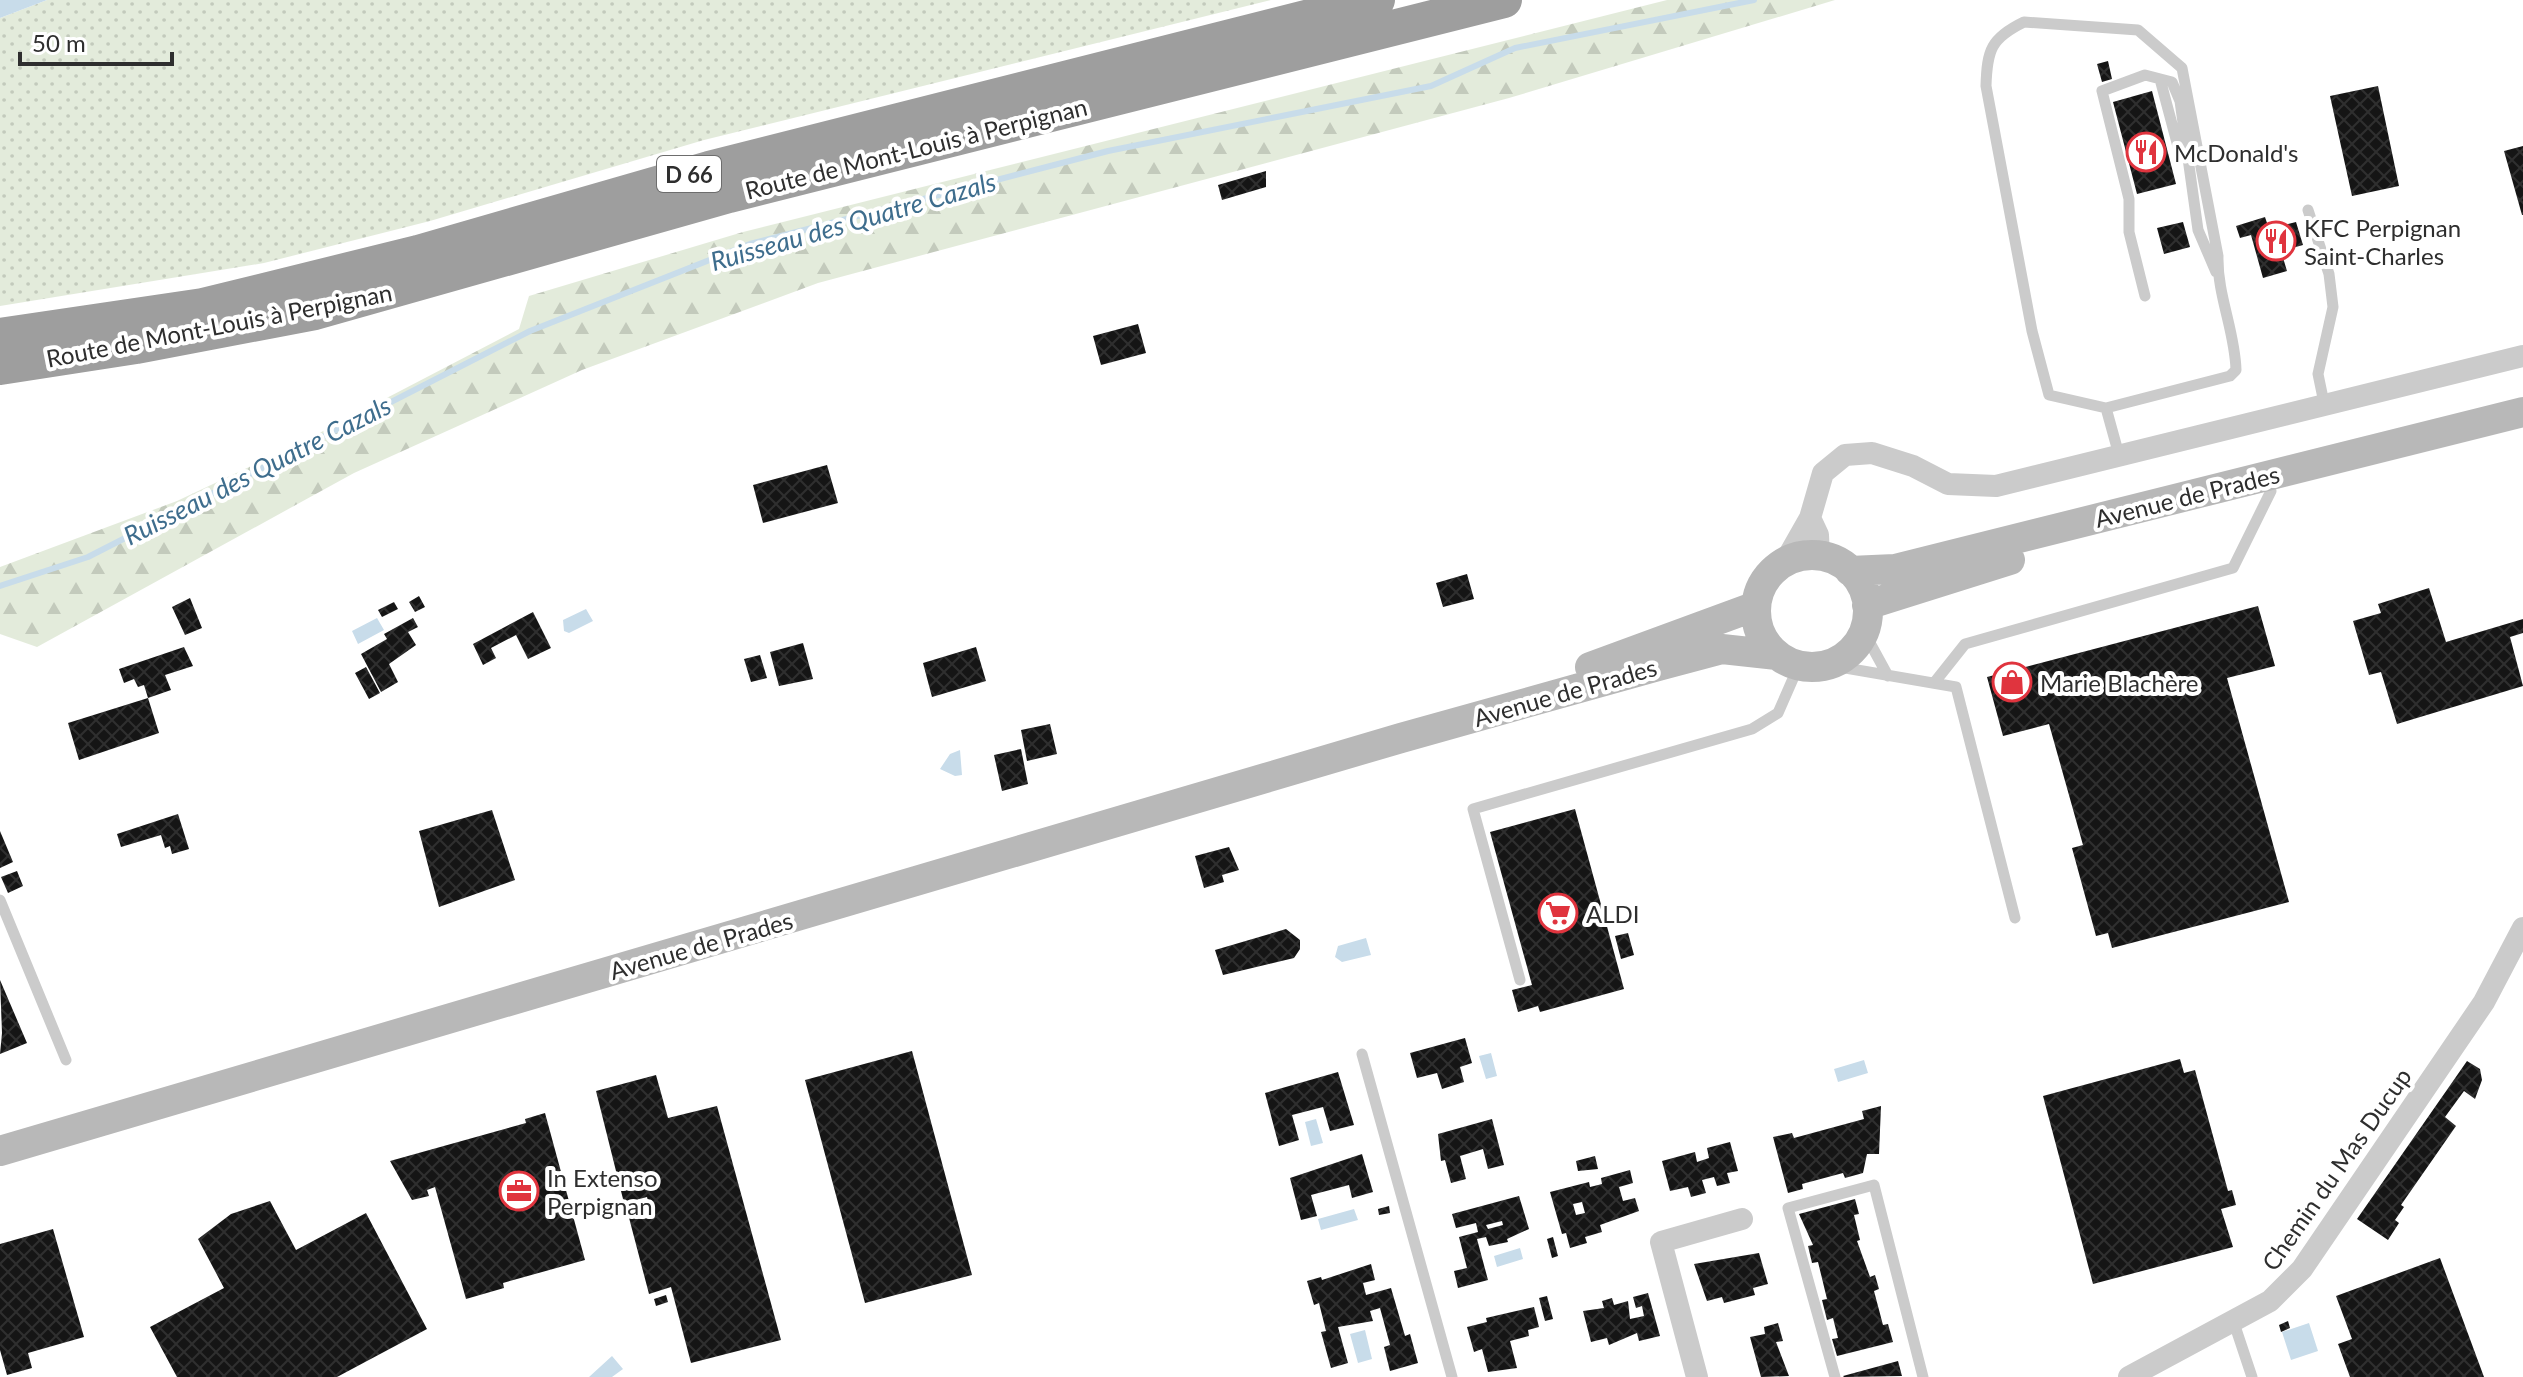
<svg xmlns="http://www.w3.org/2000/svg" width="2523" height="1377" font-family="Lato,sans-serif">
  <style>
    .grass { fill: url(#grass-dots) }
    .forest { fill: url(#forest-firs) }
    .water { fill: #c8dcea }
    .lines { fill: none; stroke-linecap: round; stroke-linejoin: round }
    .stream { stroke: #c8dcea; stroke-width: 6 }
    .building { fill: url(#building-cross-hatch); fill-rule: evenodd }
    .service { stroke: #cbcbcb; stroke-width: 11 }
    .minor { stroke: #cbcbcb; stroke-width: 22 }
    .secondary { stroke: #b8b8b8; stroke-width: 30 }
    .trunk { stroke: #9e9e9e; stroke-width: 36 }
    .labels { text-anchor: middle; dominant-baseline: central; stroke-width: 8; stroke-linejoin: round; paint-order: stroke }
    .shield { fill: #fff; stroke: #6d6d6d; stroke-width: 2 }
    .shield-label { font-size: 22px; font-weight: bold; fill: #2e2e2e }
    .street-label { font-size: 24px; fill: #2e2e2e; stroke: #fff }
    .poi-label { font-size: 24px; fill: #2e2e2e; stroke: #fff; text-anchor: start }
    .water-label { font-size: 26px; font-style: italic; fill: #3e6d8d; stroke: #fff }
  </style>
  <defs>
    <pattern id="grass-dots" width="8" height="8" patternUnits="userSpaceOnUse" patternTransform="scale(2)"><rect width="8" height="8" fill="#e3ebdb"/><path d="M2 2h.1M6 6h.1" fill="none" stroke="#c3cabc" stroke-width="1.8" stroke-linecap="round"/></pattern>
    <pattern id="forest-firs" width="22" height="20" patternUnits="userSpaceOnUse" patternTransform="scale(2)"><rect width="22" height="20" fill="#e3ebdb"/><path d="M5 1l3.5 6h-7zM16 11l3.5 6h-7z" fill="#c3cabc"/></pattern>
    <pattern id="building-cross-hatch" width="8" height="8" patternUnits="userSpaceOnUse" patternTransform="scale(2)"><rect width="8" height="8" fill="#151515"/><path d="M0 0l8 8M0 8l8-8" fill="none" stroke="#2f2f2f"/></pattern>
  </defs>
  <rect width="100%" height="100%" fill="#fff"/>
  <path class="grass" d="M47,0H1271L704,140L430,221L264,263L0,306V18Z"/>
  <path class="forest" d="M1667,0H1835L1509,98L818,283L582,370L354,473L37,647L0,634V567L177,501L306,440L519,329L529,296L743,232Z"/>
  <path class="water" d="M0,0H47L0,18Z
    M586,609L593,621L569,633L564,631L563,620Z
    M377,618L384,630L358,644L352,631Z
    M960,750L962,775L955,776L940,769L950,754Z
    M1366,938L1371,955L1342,962L1335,957L1338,946Z
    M1491,1053L1497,1076L1486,1079L1479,1056Z
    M1864,1060L1868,1073L1838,1082L1834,1069Z
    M1316,1119L1323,1143L1311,1146L1305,1122Z
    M1354,1209L1358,1220L1321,1230L1318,1219Z
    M1520,1248L1523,1259L1497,1267L1494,1256Z
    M2309,1323L2318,1351L2291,1360L2282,1332Z
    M1365,1330L1372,1359L1358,1363L1350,1334Z
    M612,1356L623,1369L612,1377H589Z"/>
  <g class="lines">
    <path class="stream" d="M0,586L88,557L530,331L750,244L1108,151L1431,86L1515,48L1754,0"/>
  </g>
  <path class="building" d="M2108,61L2112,79L2102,82L2097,64Z
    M2378,86L2399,186L2352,196L2330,96Z
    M2152,91L2176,184L2137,194L2113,102Z
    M2523,146V215H2522L2504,151Z
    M1266,171V187L1222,200L1218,185Z
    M2265,217L2269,229L2296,222L2303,245L2281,251L2287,271L2263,278L2251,235L2240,238L2236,226Z
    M2183,222L2190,247L2164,254L2157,228Z
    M1138,324L1146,353L1101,365L1093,336Z
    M827,465L838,503L763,523L753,485Z
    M1467,574L1474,599L1443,607L1436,583Z
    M2429,588L2446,642L2523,619V633L2510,637L2523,686L2397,724L2381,672L2369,675L2353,621L2381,613L2378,604Z
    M419,596L425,607L415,612L409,602Z
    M190,598L202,628L185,635L172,607Z
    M394,602L398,609L382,617L378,610Z
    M2258,606L2275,666L2227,678L2289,902L2112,948L2108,933L2096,936L2072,848L2083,845L2049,724L2003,736L1987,677Z
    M533,612L551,648L528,659L516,635L491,648L496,658L483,665L473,644Z
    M413,618L418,627L408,632L416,645L389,664L398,682L381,692L361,654L387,639L384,634Z
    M803,643L813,679L779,686L770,652Z
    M184,647L193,666L165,675L171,690L148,698L159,733L79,760L68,723L148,698L144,685L138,687L134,679L124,683L119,669Z
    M976,647L986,681L932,697L923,663Z
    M760,655L767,678L751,682L744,659Z
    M366,667L380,693L369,699L355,673Z
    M1050,724L1057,754L1027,761L1021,730Z
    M1021,749L1028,784L1002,791L994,755Z
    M1575,809L1624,989L1540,1012L1538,1006L1518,1012L1512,990L1532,985L1490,832Z
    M492,810L515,880L439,907L419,831Z
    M178,814L189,849L172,854L170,846L165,848L161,835L121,847L117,834Z
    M0,831L13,862L0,868Z
    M1229,847L1239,870L1222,875L1224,882L1204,888L1195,856Z
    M17,871L23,886L8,893L1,877Z
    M1286,929L1300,940V949L1294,958L1223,975L1215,950Z
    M1628,933L1634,955L1621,959L1615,936Z
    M0,980L27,1043L0,1054L2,1033Z
    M1465,1038L1472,1063L1460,1067L1464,1082L1442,1089L1437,1073L1417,1078L1410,1053Z
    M912,1051L972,1275L865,1303L805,1080Z
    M2180,1059L2184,1073L2195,1070L2228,1191L2232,1190L2236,1205L2221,1209L2233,1247L2093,1284L2043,1096Z
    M2467,1061L2480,1069L2482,1080L2475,1099L2464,1091L2445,1117L2456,1126L2401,1205L2404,1207L2395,1220L2399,1223L2388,1240L2357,1219Z
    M1338,1072L1354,1125L1330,1131L1323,1107L1292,1115L1299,1140L1279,1146L1265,1093Z
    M656,1075L668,1118L717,1106L781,1340L691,1363L671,1287L649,1294L628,1214L650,1208L647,1197L624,1203L596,1091Z
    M1881,1106L1879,1154H1867L1863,1173L1845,1178L1843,1173L1802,1184L1803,1189L1788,1193L1773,1137L1792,1133L1794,1138L1864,1119L1862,1111Z
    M545,1113L585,1260L503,1283L504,1288L466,1299L435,1187L427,1190L429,1196L412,1200L390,1161L526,1123L525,1119Z
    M1492,1119L1504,1165L1488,1169L1483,1149L1460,1156L1466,1179L1451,1183L1445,1160L1441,1161L1438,1134Z
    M1730,1142L1738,1171L1727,1173L1730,1183L1717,1186L1714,1177L1702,1180L1706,1193L1691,1197L1688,1187L1670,1191L1662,1161L1695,1152L1697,1162L1709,1158L1707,1148Z
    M1362,1154L1373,1192L1352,1198L1349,1185L1311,1195L1317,1216L1301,1220L1290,1178Z
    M1595,1156L1598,1169L1578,1171L1576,1161Z
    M1630,1170L1633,1183L1619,1187L1623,1201L1635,1198L1639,1211L1600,1225L1602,1232L1585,1237L1587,1243L1570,1248L1566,1233L1562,1234L1550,1192L1589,1182L1590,1187L1602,1184L1601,1178ZM1582,1202L1585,1213L1576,1215L1573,1204Z
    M1519,1196L1529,1229L1507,1239L1508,1242L1489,1246L1486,1237L1477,1239L1488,1280L1458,1288L1454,1271L1467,1268L1459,1237L1478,1232L1476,1223L1456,1228L1452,1214ZM1502,1221L1503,1225L1488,1229L1486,1225Z
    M1855,1199L1859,1214L1854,1215L1860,1240L1857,1241L1870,1277L1875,1275L1879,1289L1874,1291L1883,1325L1888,1324L1893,1342L1837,1356L1832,1339L1838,1338L1833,1318L1827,1320L1822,1300L1827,1299L1818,1262L1812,1263L1808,1246L1813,1245L1799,1214Z
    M270,1201L296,1250L366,1213L427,1329L337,1377H177L150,1327L224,1288L198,1239L231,1214Z
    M1389,1206L1390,1213L1379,1215L1378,1209Z
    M53,1229L84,1337L28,1353L32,1368L7,1375L0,1350V1244Z
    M1553,1237L1558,1256L1552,1258L1547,1239Z
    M1759,1253L1768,1284L1753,1288L1755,1295L1724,1303L1722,1297L1707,1301L1694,1264Z
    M2440,1258L2484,1377H2350L2338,1344L2352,1339L2336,1296Z
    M1371,1264L1375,1280L1363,1283L1366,1295L1391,1288L1405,1336L1410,1334L1418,1363L1390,1371L1384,1347L1390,1345L1380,1308L1370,1311L1373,1321L1338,1327L1348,1363L1331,1368L1321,1332L1326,1331L1319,1303L1314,1305L1307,1281L1321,1277L1322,1280Z
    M1648,1293L1660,1336L1639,1341L1637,1333L1609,1345L1607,1338L1591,1342L1583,1311L1604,1308L1602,1301L1612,1298L1614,1305L1628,1301L1630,1319L1644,1316L1642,1306L1636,1308L1633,1297Z
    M666,1295L668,1302L656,1306L654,1299Z
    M1547,1296L1553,1319L1545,1321L1539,1298Z
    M1534,1307L1539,1327L1528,1330L1529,1336L1510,1341L1517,1368L1488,1372L1482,1349L1474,1352L1467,1327L1487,1322L1486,1318Z
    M2288,1321L2290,1328L2281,1332L2279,1325Z
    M1778,1323L1783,1341L1776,1342L1789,1376L1761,1377L1750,1337L1765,1334L1764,1327Z
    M1898,1361L1902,1376L1844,1377L1843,1376Z"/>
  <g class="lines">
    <path class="service" d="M2024,22L2138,30L2182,68L2218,256C2217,295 2235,331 2236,370L2230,376L2106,408L2049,395L2032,331L1986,86C1987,50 1991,38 2024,22Z
      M2160,79L2180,154
      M2308,210L2329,274L2333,307L2318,374L2324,403
      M2145,296L2129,232V199L2102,91L2145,75L2172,82L2180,101L2198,230L2216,272
      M2106,408L2119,455
      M1864,632L1888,676
      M1828,665L1956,687L2015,918
      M1934,683L1965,644L2233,568L2271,491
      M0,900L66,1060
      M1520,980L1473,809L1752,729L1778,713L1799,665
      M1362,1054L1452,1377
      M2234,1323L2252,1377
      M1835,1377L1788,1208L1874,1185L1923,1377"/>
    <path class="minor" d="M1810,518L1818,535L1819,556
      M1785,562L1810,518L1823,473L1845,455L1872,453L1913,466L1948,484L1996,486L2523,356
      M1697,1377L1661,1242L1742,1219
      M2129,1377L2270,1301L2302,1269L2484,1002L2523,928"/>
    <path class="secondary" d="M1756 611a56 56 0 1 1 112 0a56 56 0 1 1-112 0Z
      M1850,571L1895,569L2523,412
      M1867,605L2010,560
      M1590,667L1756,606
      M0,1151L1401,738L1658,666L1722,649L1777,655"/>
    <path class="trunk" d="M0,336L203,306L418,253L709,169L1377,0
      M0,367L136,346L315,312L729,195L1504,0"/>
  </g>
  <defs>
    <g id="restaurant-ring" transform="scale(2)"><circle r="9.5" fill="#fff" stroke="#e0343e" stroke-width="1.5"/><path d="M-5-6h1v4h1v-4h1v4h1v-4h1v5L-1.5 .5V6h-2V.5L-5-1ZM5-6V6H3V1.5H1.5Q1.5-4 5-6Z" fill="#e0343e"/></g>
    <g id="shop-ring" transform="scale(2)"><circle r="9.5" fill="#fff" stroke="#e0343e" stroke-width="1.5"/><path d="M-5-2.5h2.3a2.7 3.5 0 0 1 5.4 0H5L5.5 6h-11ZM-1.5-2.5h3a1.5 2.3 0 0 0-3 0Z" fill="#e0343e"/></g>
    <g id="supermarket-ring" transform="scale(2)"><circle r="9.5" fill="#fff" stroke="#e0343e" stroke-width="1.5"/><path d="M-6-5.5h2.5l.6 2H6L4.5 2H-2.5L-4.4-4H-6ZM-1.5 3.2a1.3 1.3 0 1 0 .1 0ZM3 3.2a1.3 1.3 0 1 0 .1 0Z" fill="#e0343e"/></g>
    <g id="office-ring" transform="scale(2)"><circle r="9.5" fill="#fff" stroke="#e0343e" stroke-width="1.5"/><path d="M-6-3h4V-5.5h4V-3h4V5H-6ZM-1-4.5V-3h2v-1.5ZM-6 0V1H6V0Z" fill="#e0343e"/></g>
  </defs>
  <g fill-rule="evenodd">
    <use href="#restaurant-ring" x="2146" y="152"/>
    <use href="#restaurant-ring" x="2276" y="241"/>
    <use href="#shop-ring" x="2012" y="682"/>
    <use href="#supermarket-ring" x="1558" y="913"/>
    <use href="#office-ring" x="519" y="1191"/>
  </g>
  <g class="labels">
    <rect class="shield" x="657" y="156" width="64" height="36" rx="6"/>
    <g class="shield-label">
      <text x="689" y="174">D 66</text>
    </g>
    <g class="street-label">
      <text transform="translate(916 148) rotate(-14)">Route de Mont-Louis à Perpignan</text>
      <text transform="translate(219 325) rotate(-11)">Route de Mont-Louis à Perpignan</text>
      <text transform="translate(2187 496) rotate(-14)">Avenue de Prades</text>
      <text transform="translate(1565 692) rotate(-16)">Avenue de Prades</text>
      <text transform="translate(701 945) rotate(-16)">Avenue de Prades</text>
      <text transform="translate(2336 1169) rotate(-55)">Chemin du Mas Ducup</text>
    </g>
    <g class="poi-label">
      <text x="2174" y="152">McDonald's</text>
      <text x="2304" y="227">KFC Perpignan<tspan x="2304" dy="28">Saint-Charles</tspan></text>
      <text x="2040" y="682">Marie Blachère</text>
      <text x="1586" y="913">ALDI</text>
      <text x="547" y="1177">In Extenso<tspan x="547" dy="28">Perpignan</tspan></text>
    </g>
    <g class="water-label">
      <text transform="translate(853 221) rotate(-16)">Ruisseau des Quatre Cazals</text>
      <text transform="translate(257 470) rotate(-27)">Ruisseau des Quatre Cazals</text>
    </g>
  </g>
  <path d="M20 52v12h152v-12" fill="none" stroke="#2e2e2e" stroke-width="4"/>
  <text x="32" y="52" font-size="24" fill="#2e2e2e" stroke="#ffffff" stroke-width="6" paint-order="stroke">50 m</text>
</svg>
